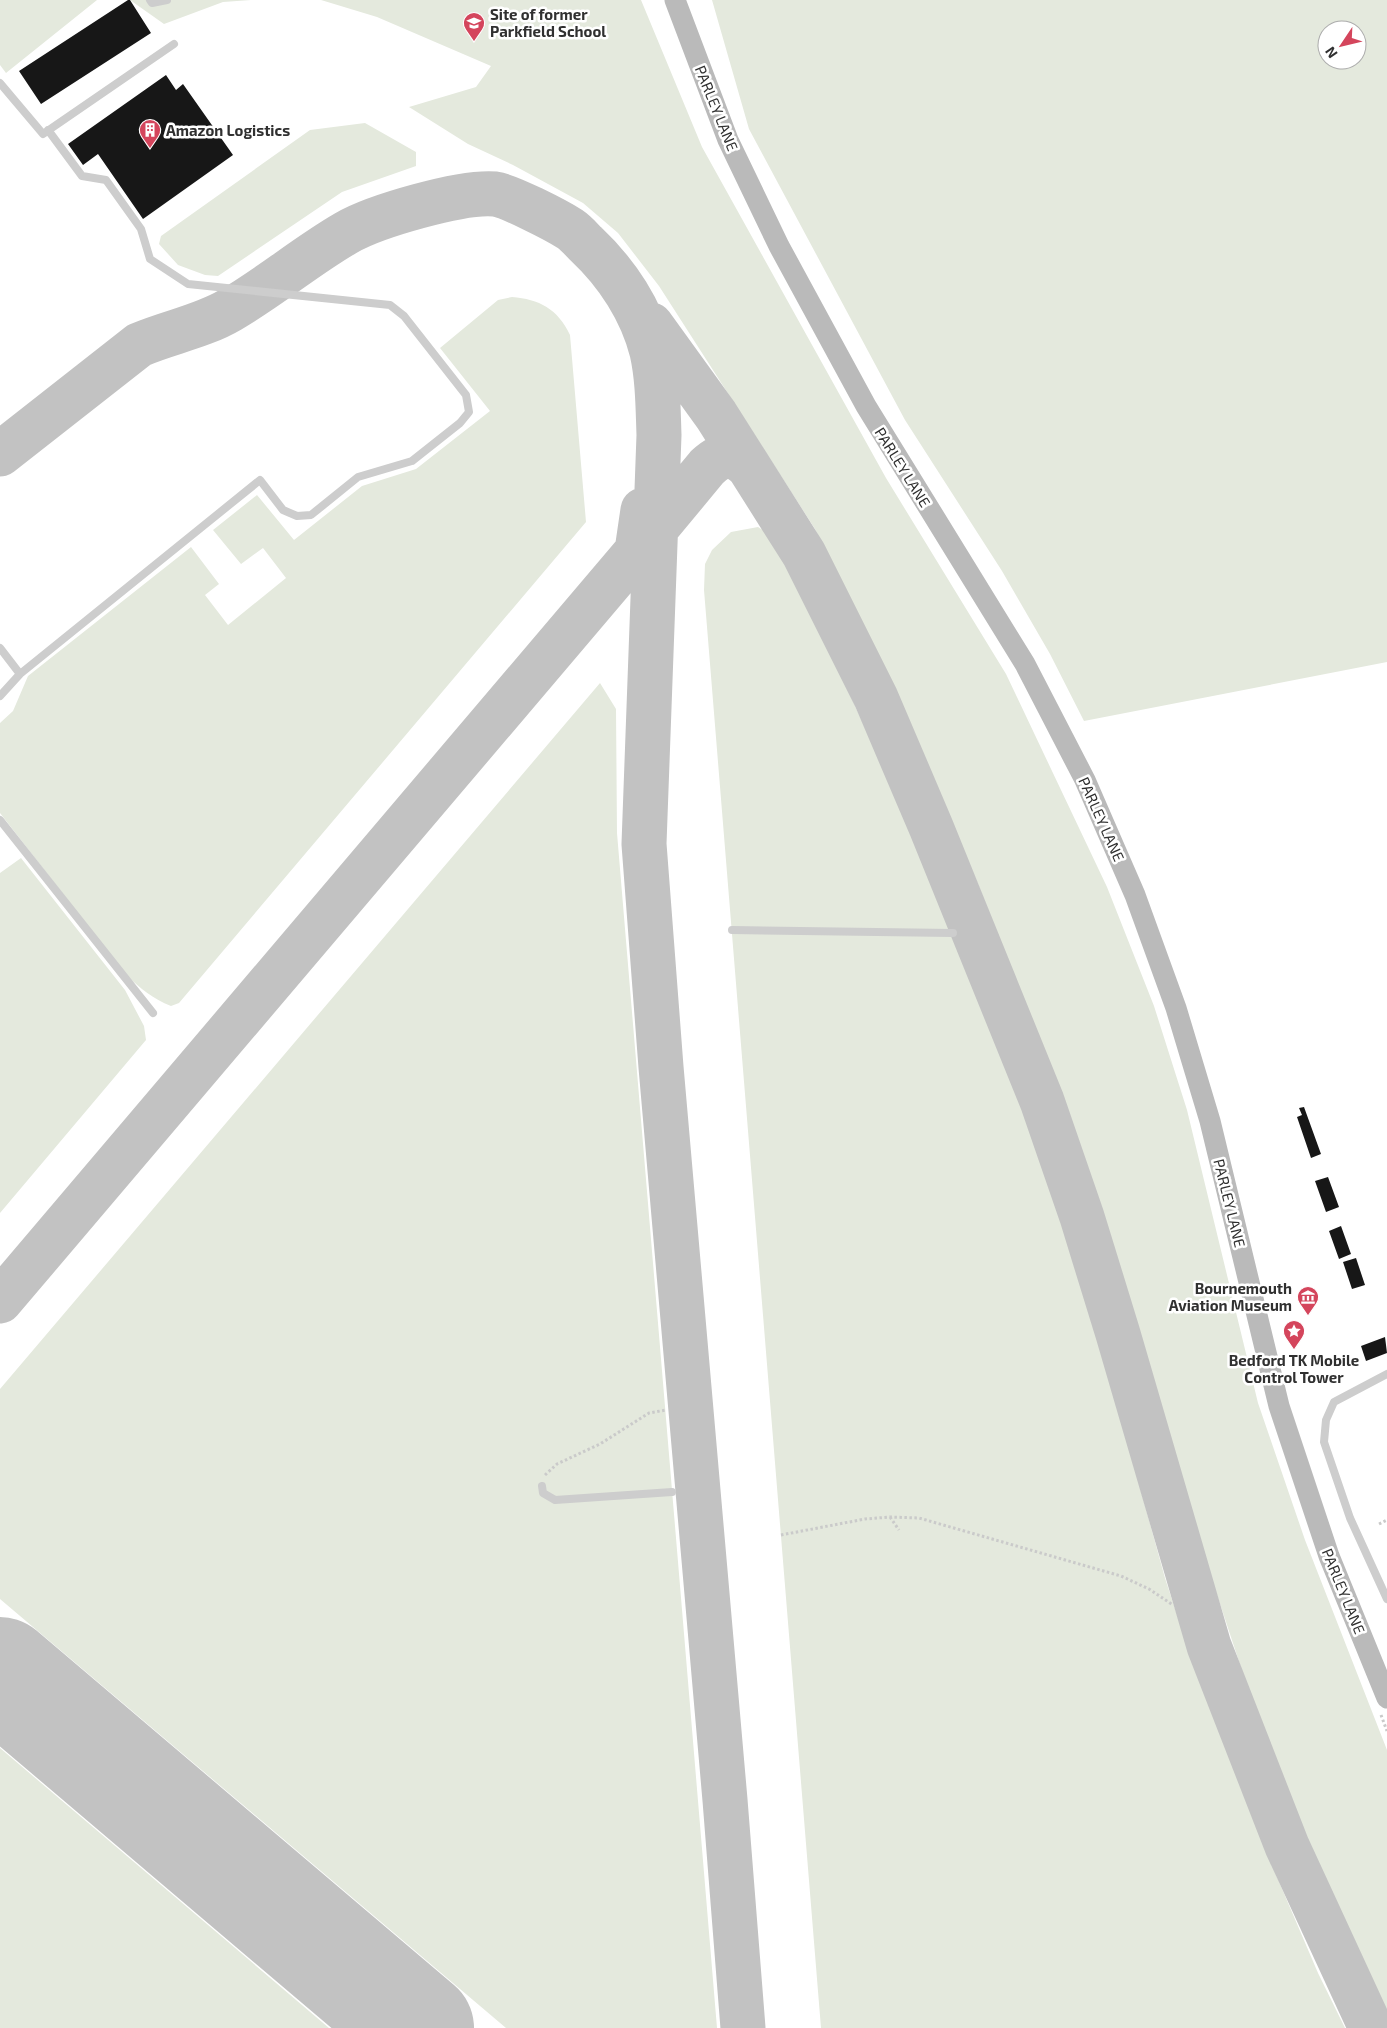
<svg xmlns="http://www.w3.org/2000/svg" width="1387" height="2028" font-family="'Exo 2',sans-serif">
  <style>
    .green { fill: #e4e9dd; fill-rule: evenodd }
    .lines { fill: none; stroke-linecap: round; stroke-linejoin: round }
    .taxiway { stroke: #c2c2c2; stroke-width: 45 }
    .runway { stroke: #c2c2c2; stroke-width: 112 }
    .building { fill: #171717 }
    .path { stroke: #cacaca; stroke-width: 3; stroke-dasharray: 2.5 2.5; stroke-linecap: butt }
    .service { stroke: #cdcdcd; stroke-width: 8 }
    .secondary { stroke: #bababa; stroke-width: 21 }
    .labels { text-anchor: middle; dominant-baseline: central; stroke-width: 5; stroke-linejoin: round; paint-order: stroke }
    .poi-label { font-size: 15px; font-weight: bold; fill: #303030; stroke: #fff; text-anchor: start }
    .street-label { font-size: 15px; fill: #303030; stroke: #fff }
  </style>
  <rect width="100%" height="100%" fill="#fff"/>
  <path class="green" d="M0,0H97L6,73L0,65Z
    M130,0H251L223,2L164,24Z
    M321,0H641L702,147L886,478L1006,674L1107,887L1154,1006L1187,1110L1258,1403L1305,1540L1387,1750V2021L1365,1977L1263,1734L1189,1510L1133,1311L1068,1112L978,884L896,694L815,529L659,286L618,233L583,203L513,165L468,144L409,107L476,87L491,66L377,17Z
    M712,0H1387V662L1084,721L1050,654L1002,571L905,420L749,129ZM1327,30H1357V60H1327Z
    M365,123L416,152V166L342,192L218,276L205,275L178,265L159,244L161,236L310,130Z
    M512,297C539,299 558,309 570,335L586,522L179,1003L171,1006C153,999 140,988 126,975L0,813V723L13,711L28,676L191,547L219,584L205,595L228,625L286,578L263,548L241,564L213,530L257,495L294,540L362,486L416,469L490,411L440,348L498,300Z
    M758,527L771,535L824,637L915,839L998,1045L1032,1135L1073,1258L1111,1383L1165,1578L1188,1649L1268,1856L1318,1973L1345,2028H821L704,590L705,564L712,550L731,532Z
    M600,683L616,709L617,833L717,2028H506L0,1599V1389Z
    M21,858L125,990L144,1026L146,1040L0,1213V873Z
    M0,1748L329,2028H0Z"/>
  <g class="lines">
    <path class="taxiway" d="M651,325L716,415L804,554L876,698L931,827L1042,1101L1082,1217L1118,1334L1209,1646L1287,1846L1371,2028
      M0,454L139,345C169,332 201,327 230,310C270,287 306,256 346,233C375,216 462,191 495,194C509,196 556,220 570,229C576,233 581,239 586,244C617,273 642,311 652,352C658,379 658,407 659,435L644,844L661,1067L725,1800L743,2028
      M649,537L707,467C723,452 733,452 749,467
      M0,1301L637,551L643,510"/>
    <path class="runway" d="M0,1673L418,2028"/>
  </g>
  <path class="building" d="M128,0H130L151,33L41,104L19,71Z
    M166,75L176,90L183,84L233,155L143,219L98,154L83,165L68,144Z
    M1304,1107L1321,1154L1311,1158L1297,1117L1302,1115L1299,1108Z
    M1328,1177L1339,1207L1326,1212L1315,1181Z
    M1341,1226L1351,1254L1339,1259L1329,1231Z
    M1356,1258L1365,1285L1352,1289L1343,1262Z
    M1385,1337L1387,1353L1366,1361L1361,1346Z"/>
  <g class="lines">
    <path class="path" d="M545,1475L557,1464L600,1444L649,1413L666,1410
      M890,1517L899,1530
      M1379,1524L1387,1520
      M781,1535L865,1519L890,1517L919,1518L1121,1576L1149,1589L1173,1605
      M1381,1715L1387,1731"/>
    <path class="service" d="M150,0L152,3L167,0
      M0,83L43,134L174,44
      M0,648L20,674
      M0,696L20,674L260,480L283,510L297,516L311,515L358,477L412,461L460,423L469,412L466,395L404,316L390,305L188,284L150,259L141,229L106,180L82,176L48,130
      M0,820L153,1013
      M732,930L953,933
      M1387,1374L1334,1402L1326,1420L1324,1442L1350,1518L1387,1599
      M542,1486L543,1493L555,1500L672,1492"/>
    <path class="secondary" d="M675,0L728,140L779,246L866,406L1025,664L1085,780L1135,895L1176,1008L1210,1121L1279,1406L1329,1556L1387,1698"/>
  </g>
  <defs>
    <g id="school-pin" transform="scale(1.125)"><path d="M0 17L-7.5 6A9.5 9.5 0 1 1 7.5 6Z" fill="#d4455c" stroke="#fff"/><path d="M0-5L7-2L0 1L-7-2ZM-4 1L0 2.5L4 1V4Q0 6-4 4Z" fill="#fff"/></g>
    <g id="building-pin" transform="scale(1.125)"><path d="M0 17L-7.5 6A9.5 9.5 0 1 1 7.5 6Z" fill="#d4455c" stroke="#fff"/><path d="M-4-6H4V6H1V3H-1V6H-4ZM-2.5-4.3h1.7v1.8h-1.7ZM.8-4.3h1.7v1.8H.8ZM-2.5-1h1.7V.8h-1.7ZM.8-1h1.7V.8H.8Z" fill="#fff"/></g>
    <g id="museum-pin" transform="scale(1.125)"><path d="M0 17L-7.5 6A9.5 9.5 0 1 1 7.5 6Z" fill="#d4455c" stroke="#fff"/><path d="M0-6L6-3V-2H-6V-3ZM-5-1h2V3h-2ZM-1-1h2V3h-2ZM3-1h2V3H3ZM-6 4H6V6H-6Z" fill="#fff"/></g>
    <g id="sight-pin" transform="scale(1.125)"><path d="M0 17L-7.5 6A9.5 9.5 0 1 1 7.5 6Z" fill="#d4455c" stroke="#fff"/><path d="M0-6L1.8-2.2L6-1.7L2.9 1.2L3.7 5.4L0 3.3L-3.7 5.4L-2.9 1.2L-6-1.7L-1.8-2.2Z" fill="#fff"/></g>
  </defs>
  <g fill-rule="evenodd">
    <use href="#school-pin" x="474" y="23"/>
    <use href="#building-pin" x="150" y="130"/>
    <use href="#museum-pin" x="1308" y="1297"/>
    <use href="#sight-pin" x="1294" y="1331"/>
  </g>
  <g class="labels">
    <g class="poi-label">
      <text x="490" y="14">Site of former<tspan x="490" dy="17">Parkfield School</tspan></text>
      <text x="166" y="130">Amazon Logistics</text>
      <text x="1292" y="1288" text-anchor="end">Bournemouth<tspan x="1292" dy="17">Aviation Museum</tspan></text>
      <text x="1294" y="1360" text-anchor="middle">Bedford TK Mobile<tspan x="1294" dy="17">Control Tower</tspan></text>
    </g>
    <g class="street-label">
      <text transform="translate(717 108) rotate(68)">PARLEY LANE</text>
      <text transform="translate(903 467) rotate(58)">PARLEY LANE</text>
      <text transform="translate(1102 819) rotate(66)">PARLEY LANE</text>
      <text transform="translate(1230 1203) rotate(76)">PARLEY LANE</text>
      <text transform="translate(1344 1591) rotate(68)">PARLEY LANE</text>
    </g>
  </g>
  <g transform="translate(1342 45) rotate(235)"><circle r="24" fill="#ffffff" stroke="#acacac"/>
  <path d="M0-4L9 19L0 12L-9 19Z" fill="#d4455c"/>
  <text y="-8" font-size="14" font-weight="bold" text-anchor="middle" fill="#303030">N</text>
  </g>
</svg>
